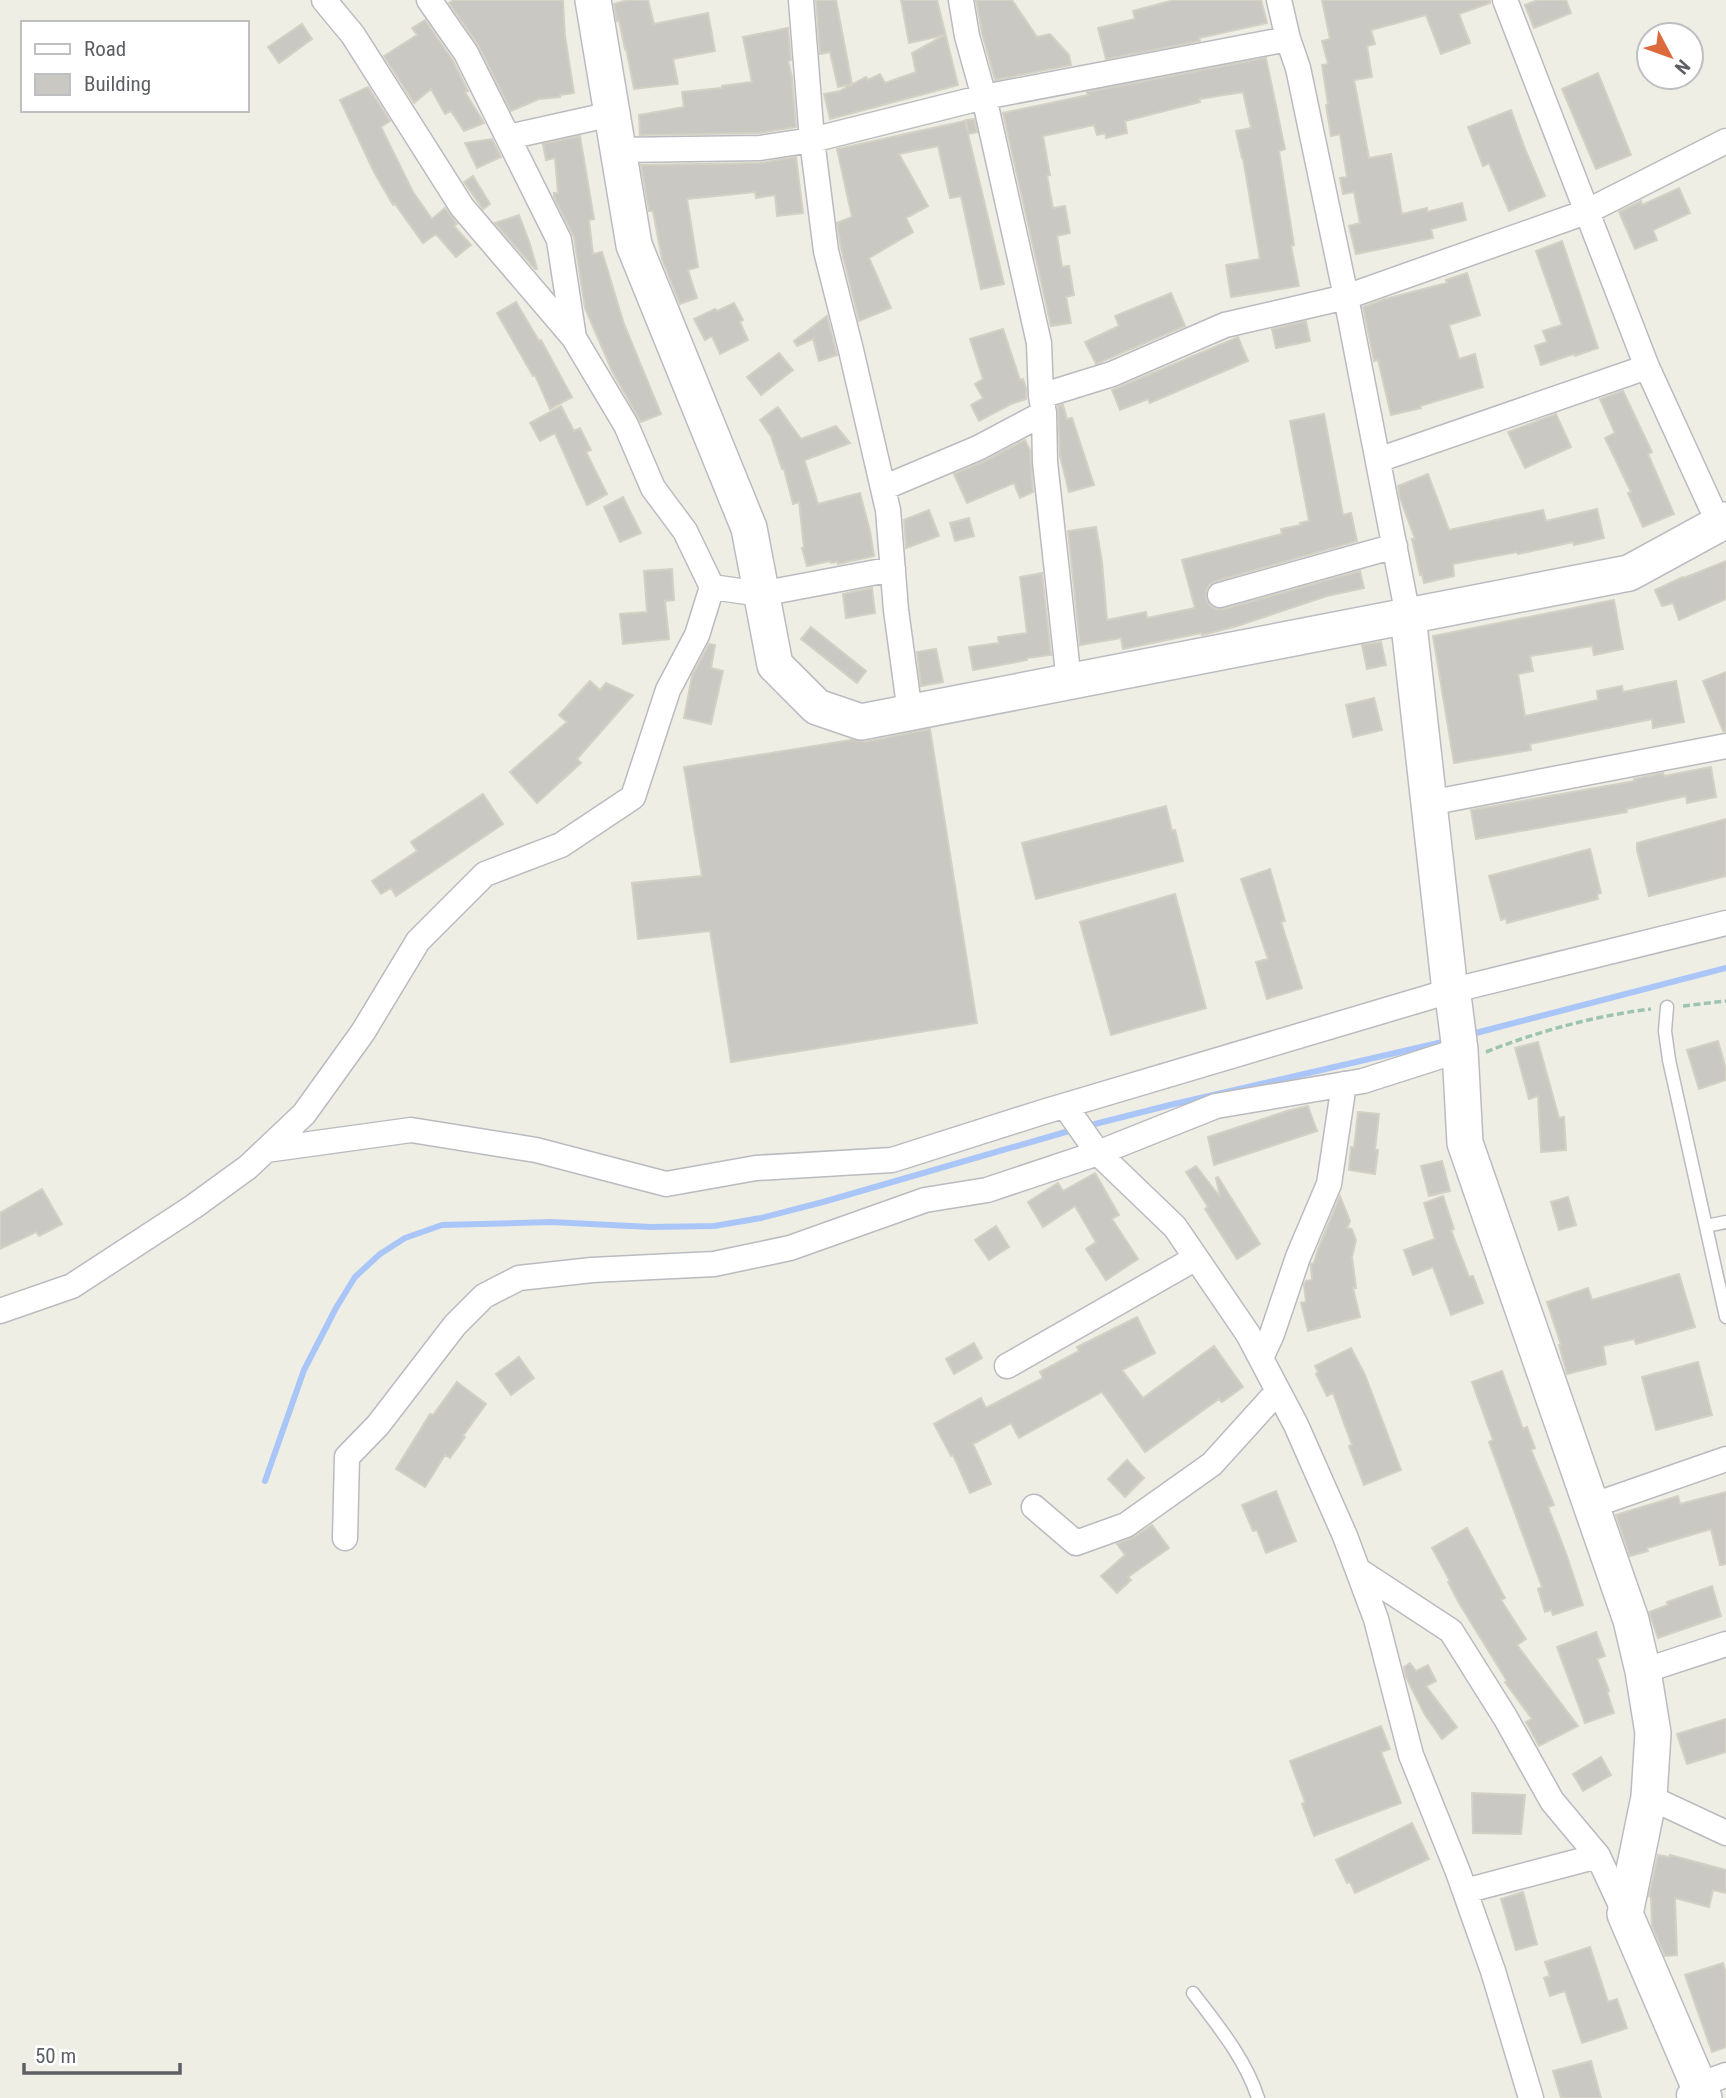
<svg xmlns="http://www.w3.org/2000/svg" width="1726" height="2098" font-family="'Roboto Condensed',sans-serif">
  <style>
    .lines { fill: none; stroke-linecap: round; stroke-linejoin: round }
    .stream { stroke: #aac6f9; stroke-width: 6 }
    .building { fill: #cac8c2; stroke: #d2d1c4; stroke-width: 2 }
    .lane-casing { stroke: #babbc0; stroke-width: 15 }
    .street-casing { stroke: #babbc0; stroke-width: 27 }
    .secondary-casing { stroke: #babcc2; stroke-width: 38 }
    .path { stroke: #9dc4b1; stroke-width: 3.5; stroke-dasharray: 7 3.5; stroke-linecap: butt }
    .lane { stroke: #fff; stroke-width: 12 }
    .street { stroke: #fff; stroke-width: 24 }
    .secondary { stroke: #fff; stroke-width: 35 }
  </style>
  <rect width="100%" height="100%" fill="#eeeee5"/>
  <g class="lines">
    <path class="stream" d="M1468,1035L1726,968
      M1087,1126L1170,1105L1447,1041
      M265,1481L304,1370L336,1308L355,1277L380,1254L405,1238L442,1225L551,1222L651,1227L714,1226L761,1218L823,1202L1076,1129"/>
  </g>
  <path class="building" d="M454,0H563L565,36L574,93L560,95V97L539,99L511,111L479,46L449,3Z
    M628,0H648L654,24L708,13L715,51L673,59L678,84L634,89L626,48L625,49L619,20L617,21L614,4Z
    M816,0H836L852,84L838,87L830,52L820,54Z
    M901,0H937L958,85L830,119L824,94L840,91L866,77L868,80L880,74L885,83L916,72L912,53L945,35L909,43Z
    M976,0H1012L1037,37L1050,34L1069,55L1071,65L995,80L982,33Z
    M1174,0H1261L1267,23L1199,38L1200,41L1106,59L1098,28L1135,19L1133,11Z
    M1322,0H1490V3L1459,14L1470,43L1441,54L1426,15L1371,30L1375,44L1367,46L1372,77L1354,80L1369,158L1391,154L1402,214L1427,208V212L1462,203L1466,220L1431,229L1433,238L1356,254L1349,226L1360,223L1354,192L1343,194L1340,178L1347,177L1340,134L1331,136L1326,105L1328,104L1322,65L1328,64L1322,41L1330,39Z
    M1538,0H1566L1571,13L1534,28L1525,5Z
    M425,20L453,61L468,91L465,92L484,123L464,131L451,111L445,114L431,89L414,103L384,56L417,35L412,28Z
    M302,24L312,39L279,63L268,47Z
    M788,28L791,60L788,61L792,77L796,127L759,133L640,135L639,115L684,107L682,92L722,88V86L752,82L743,37Z
    M1266,58L1285,149L1279,151L1294,245L1291,246L1299,286L1231,297L1226,265L1260,259L1243,158H1242L1236,131L1251,128L1243,92L1199,99L1200,102L1125,121L1127,133L1106,138L1105,133L1097,135L1094,125L1043,136L1050,175L1047,176L1053,208L1065,206L1070,233L1057,236L1062,267L1069,266L1074,295L1066,297L1071,323L1051,326L1003,113L1088,95L1087,92Z
    M1598,73L1631,155L1596,169L1562,89Z
    M368,87L390,121L381,127L413,192L432,219L445,208L457,224L454,226L471,245L456,257L436,234L423,243L395,204L393,205L374,172L340,100Z
    M1511,110L1525,149L1545,196L1509,211L1489,163L1483,166L1468,127Z
    M974,119L977,132L968,134L1004,284L981,289L961,196L950,198L938,146L899,154L928,206L906,218L913,232L869,258L891,308L859,321L841,248L837,223L852,217L837,149L965,121L968,132L966,120Z
    M580,136L594,219L589,220L593,254L602,252L624,324L661,414L641,422L612,371L585,308L574,237L554,197V193H558L555,158L546,160L543,144Z
    M492,139L501,157L477,168L465,143Z
    M796,157L803,213L777,216L775,195L756,198L755,192L687,199L698,267L688,270L697,298L680,304L662,259L653,211H649L641,165L760,163Z
    M473,176L490,204L483,209L464,182Z
    M1679,188L1690,213L1653,230L1657,240L1635,249L1619,212L1641,201L1642,205Z
    M519,215L530,244L537,269H535L495,223Z
    M1562,241L1598,348L1575,356L1574,354L1541,365L1535,346L1547,342L1543,331L1562,325L1536,251Z
    M1467,273L1480,315L1449,325L1459,359L1475,354L1483,387L1420,406L1421,408L1391,415L1378,360L1374,361L1363,307L1385,299L1447,283L1446,280Z
    M1171,293L1185,326L1096,364L1085,342L1119,326L1115,316Z
    M516,302L539,341L541,340L572,397L550,409L535,375L533,376L497,313Z
    M734,303L743,320L740,322L748,340L720,354L712,336L705,340L694,319L715,309L717,311Z
    M827,316L837,355L819,361L813,339L797,346L794,341Z
    M1306,321L1310,341L1276,348L1272,329Z
    M1003,329L1020,380L1023,379L1026,388V399L1011,404L979,421L971,405L983,398L975,384L983,379L970,339Z
    M1238,337L1248,361L1150,403L1148,399L1120,410L1112,390Z
    M779,353L793,370L761,395L747,377Z
    M1623,391L1652,452L1648,454L1674,514L1643,527L1628,493L1631,492L1605,438L1615,433L1600,399Z
    M1063,405L1067,419L1072,418L1094,485L1069,492L1060,456L1058,406Z
    M561,406L574,431L580,428L591,450L586,452L607,494L587,505L555,433L540,441L530,423Z
    M778,407L801,439L836,426L850,443L805,460V462L818,504L860,493L870,531L874,556L838,564V562L831,563L830,561L807,566L802,548H804L799,502L793,504L784,469H782L771,436L760,420Z
    M1324,414L1343,515L1351,513L1357,541L1216,581L1209,585L1206,591V598L1210,606L1217,609H1224L1360,571L1364,588L1327,596L1237,626L1202,635L1201,633L1123,649L1121,638L1080,645L1068,531L1096,527L1102,562L1107,620L1146,612L1147,618L1195,608L1182,560L1282,534L1281,529L1301,525L1300,523L1309,521L1290,421Z
    M1556,414L1571,447L1525,468L1508,432Z
    M1025,440L1030,450L1033,492L1020,498L1014,483L967,503L954,474L985,461Z
    M1428,474L1449,530L1543,510L1546,521L1597,509L1604,538L1574,545L1573,542L1518,554L1517,552L1453,564L1454,576L1424,583L1422,574L1420,575L1412,539H1415L1400,498L1398,486Z
    M623,497L641,533L620,542L604,507Z
    M929,510L939,536L906,548L904,520Z
    M969,518L974,536L955,541L950,523Z
    M1726,561V599L1679,620L1673,603L1662,606L1655,590L1683,577L1684,578Z
    M672,569L674,600L665,601L669,639L623,644L620,614L647,612L644,571Z
    M1042,573L1051,655L1027,658V660L973,670L969,647L999,643L998,637L1027,633L1020,577Z
    M872,588L875,613L846,618L843,594Z
    M1614,600L1623,649L1594,655L1592,646L1530,656L1533,671L1518,674L1525,716L1598,700L1597,691L1622,686L1623,692L1676,681L1684,722L1653,728L1652,719L1530,744L1531,750L1454,763L1433,636Z
    M811,627L866,671L857,683L801,639Z
    M1381,642L1386,665L1367,669L1362,645Z
    M709,644L715,645L711,668L723,671L711,724L684,718L692,676Z
    M936,649L943,682L921,686L917,652Z
    M1726,672V732L1723,731L1703,681Z
    M590,681L600,690L606,683L633,695L577,759L581,763L537,803L510,772L567,722L559,715Z
    M1374,698L1382,730L1353,737L1346,705Z
    M930,729L977,1023L731,1062L710,931L638,939L632,883L702,876L684,767L851,740L865,742Z
    M1711,767L1716,797L1687,803L1686,796L1626,809L1627,812L1476,839L1471,810L1635,781L1634,779L1663,773L1664,776Z
    M483,794L503,824L396,896L391,888L381,894L372,881L417,851L411,842Z
    M1166,806L1172,831L1175,830L1183,861L1036,899L1022,843Z
    M1726,819V876L1649,896L1637,850V843Z
    M1590,849L1601,893L1597,894L1598,899L1507,923L1506,918L1501,920L1489,876Z
    M1270,869L1285,921L1281,922L1302,988L1267,999L1256,962L1268,959L1241,879Z
    M1175,894L1206,1008L1111,1035L1080,922Z
    M1718,1041L1726,1069V1080L1699,1089L1687,1050Z
    M1538,1042L1559,1118L1564,1117L1566,1150L1541,1152L1538,1096L1529,1099L1515,1048Z
    M1308,1106L1317,1131L1214,1165L1208,1137L1287,1111Z
    M1358,1112L1379,1114L1375,1150H1378L1375,1174L1349,1170L1351,1147L1354,1148Z
    M1442,1161L1450,1191L1429,1196L1421,1166Z
    M1196,1166L1220,1197L1216,1178L1218,1177L1260,1244L1237,1259L1205,1209L1208,1207L1186,1172Z
    M1095,1173L1119,1215L1112,1219L1138,1259L1106,1280L1086,1249L1096,1242L1075,1206L1043,1227L1028,1202L1058,1183L1063,1191Z
    M42,1189L62,1224L39,1236L36,1232L0,1249V1213Z
    M1340,1196L1350,1221L1347,1228L1352,1229L1356,1240L1352,1257L1356,1288H1353L1360,1317L1308,1331L1301,1303L1306,1302L1304,1285L1306,1281L1312,1280L1311,1266V1264L1314,1263L1318,1249Z
    M1443,1196L1454,1229L1451,1230L1469,1277L1473,1276L1483,1303L1451,1315L1433,1267L1413,1275L1404,1250L1435,1239L1424,1203Z
    M1568,1197L1576,1225L1559,1230L1551,1202Z
    M996,1226L1009,1247L989,1260L975,1240Z
    M1679,1274L1695,1327L1636,1344L1634,1339L1603,1346L1606,1364L1567,1374L1559,1345H1561L1547,1302L1588,1288L1592,1300Z
    M1137,1317L1155,1353L1122,1370L1143,1398L1214,1346L1243,1387L1222,1402L1219,1399L1145,1452L1102,1392L1019,1438L1011,1423L973,1444L991,1484L970,1493L953,1455L951,1456L934,1424L981,1398L986,1408L1043,1378L1040,1372L1079,1351L1077,1347Z
    M974,1343L982,1358L954,1374L946,1359Z
    M1351,1348L1365,1375L1401,1470L1364,1485L1349,1446L1352,1445L1333,1393L1327,1396L1316,1374L1318,1372L1315,1366Z
    M519,1357L534,1378L511,1395L496,1374Z
    M1698,1362L1712,1415L1656,1430L1642,1377Z
    M1502,1371L1523,1429L1527,1427L1535,1448L1531,1450L1554,1505L1548,1507L1567,1556L1583,1605L1553,1615L1551,1610L1545,1612L1538,1589L1542,1587L1489,1442L1493,1440L1472,1382Z
    M457,1382L486,1404L463,1436L465,1437L450,1458L445,1455L425,1487L396,1469L430,1414L433,1415Z
    M1127,1460L1144,1478L1125,1497L1108,1479Z
    M1276,1491L1296,1541L1266,1553L1257,1530L1253,1531L1242,1505Z
    M1726,1492V1564L1720,1565L1711,1529L1647,1548L1648,1551L1630,1556L1616,1515L1678,1496L1680,1504Z
    M1152,1525L1169,1548L1128,1577L1131,1580L1117,1593L1101,1576L1125,1555L1117,1544L1134,1537Z
    M1467,1528L1505,1598L1501,1600L1526,1639L1517,1645L1578,1726L1539,1746L1526,1722L1532,1719L1505,1682L1507,1681L1459,1603L1448,1582L1450,1581L1432,1548Z
    M1712,1586L1721,1616L1658,1638L1649,1612L1668,1605L1667,1602Z
    M1596,1632L1605,1656L1597,1659L1609,1691L1607,1692L1614,1713L1585,1723L1557,1647Z
    M1410,1663L1416,1671L1428,1665L1436,1681L1426,1686L1457,1727L1442,1739L1425,1715L1406,1677L1404,1667Z
    M1726,1719V1752L1687,1764L1677,1734Z
    M1381,1726L1390,1749L1381,1752L1401,1803L1314,1836L1302,1804L1305,1802L1290,1761Z
    M1601,1757L1611,1775L1583,1791L1573,1774Z
    M1472,1793L1525,1795L1521,1834L1473,1833Z
    M1412,1823L1429,1859L1355,1893L1350,1882L1347,1883L1336,1860Z
    M1658,1855L1669,1857L1670,1855L1726,1870V1893L1713,1890L1709,1907L1675,1898L1677,1955L1665,1956L1652,1926L1651,1897L1649,1896Z
    M1523,1892L1537,1944L1516,1950L1501,1899Z
    M1590,1947L1608,2002L1617,1999L1627,2028L1582,2043L1565,1991L1550,1996L1544,1978L1550,1976L1545,1962Z
    M1723,1963L1726,1974V2047L1712,2052L1685,1975Z
    M1591,2061L1601,2098H1561L1553,2071Z"/>
  <g class="lines">
    <g class="lane-casing">
      <path id="lane" d="M1667,1007L1665,1031L1669,1060L1726,1317
        M1706,1226L1726,1222
        M1193,1993C1218,2026 1245,2058 1258,2098"/>
    </g>
    <g class="street-casing">
      <path id="street" d="M324,0L353,35L462,207L574,338L626,425L653,488L685,531L712,587L761,594L893,569
        M429,0L466,53L559,240L574,338
        M801,0L812,140L826,251L851,350L888,510L896,610L910,713
        M961,0L967,36L984,97L1039,343L1041,396L1044,413L1045,462L1069,682
        M1279,0L1288,39L1298,68L1346,297L1408,616
        M1505,0L1647,367L1719,524
        M508,137L612,114
        M618,150L760,148L812,140L984,97L1288,39
        M1041,396L1112,374L1225,325L1346,297L1586,212L1726,141
        M1378,460L1647,367
        M883,488L978,448L1044,413
        M1220,595L1395,546
        M1429,803L1726,746
        M1065,1106L1098,1153L1175,1227L1248,1334L1296,1425L1345,1536L1376,1619L1411,1755L1458,1872L1493,1971L1531,2098
        M266,1150L411,1130L536,1150L666,1184L756,1168L892,1160L1043,1112L1450,991L1726,923
        M0,1311L72,1286L193,1207L248,1167L304,1114L363,1032L418,941L485,874L561,845L633,797L668,690L697,635L712,587
        M1261,1358L1272,1334L1298,1257L1329,1184L1344,1084
        M1007,1366L1196,1258
        M1591,1506L1726,1459
        M1034,1507L1076,1543L1126,1525L1212,1464L1278,1391
        M345,1538L347,1457L378,1425L455,1325L484,1296L519,1278L592,1270L714,1264L790,1248L925,1200L987,1190L1098,1153L1216,1106L1363,1081L1460,1050
        M1358,1570L1451,1631L1505,1717L1552,1801L1598,1856L1625,1914
        M1643,1671L1726,1644
        M1649,1797L1726,1833
        M1465,1891L1598,1856
        M1689,2095L1698,2085L1726,2075"/>
    </g>
    <g class="secondary-casing">
      <path id="secondary" d="M593,0L634,245L749,528L775,665L817,707L861,722L1629,573L1726,520
        M1408,616L1450,991L1454,1003L1460,1050L1465,1143L1631,1620L1643,1671L1653,1733L1649,1797L1625,1914L1704,2098"/>
    </g>
    <path class="path" d="M1683,1006L1726,1001
      M1486,1052C1539,1031 1594,1016 1651,1009"/>
    <use href="#lane" class="lane"/>
    <use href="#street" class="street"/>
    <use href="#secondary" class="secondary"/>
  </g>
  <rect x="21" y="21" width="228" height="91" fill="#ffffff" stroke="#bebfc1" stroke-width="2"/>
  <rect x="35" y="44" width="35" height="10" fill="#ffffff" stroke="#bebfc1" stroke-width="2"/>
  <text x="84" y="56" font-size="21" fill="#5d5f64">Road</text>
  <rect x="35" y="74" width="35" height="21" fill="#cac8c2" stroke="#bebfc1" stroke-width="2"/>
  <text x="84" y="91" font-size="21" fill="#5d5f64">Building</text>
  <g transform="translate(1670 56) rotate(131)"><circle r="33" fill="#ffffff" stroke="#bebfc1" stroke-width="2"/>
  <path d="M0-5L12 26L0 18L-12 26Z" fill="#dd6a3c"/>
  <text y="-10" font-size="19" font-weight="bold" text-anchor="middle" fill="#5d5f64">N</text>
  </g>
  <path d="M24 2063v10h156v-10" fill="none" stroke="#5d5f64" stroke-width="3.5"/>
  <text x="35" y="2063" font-size="21" fill="#5d5f64" stroke="#ffffff" stroke-width="5" paint-order="stroke">50 m</text>
</svg>
